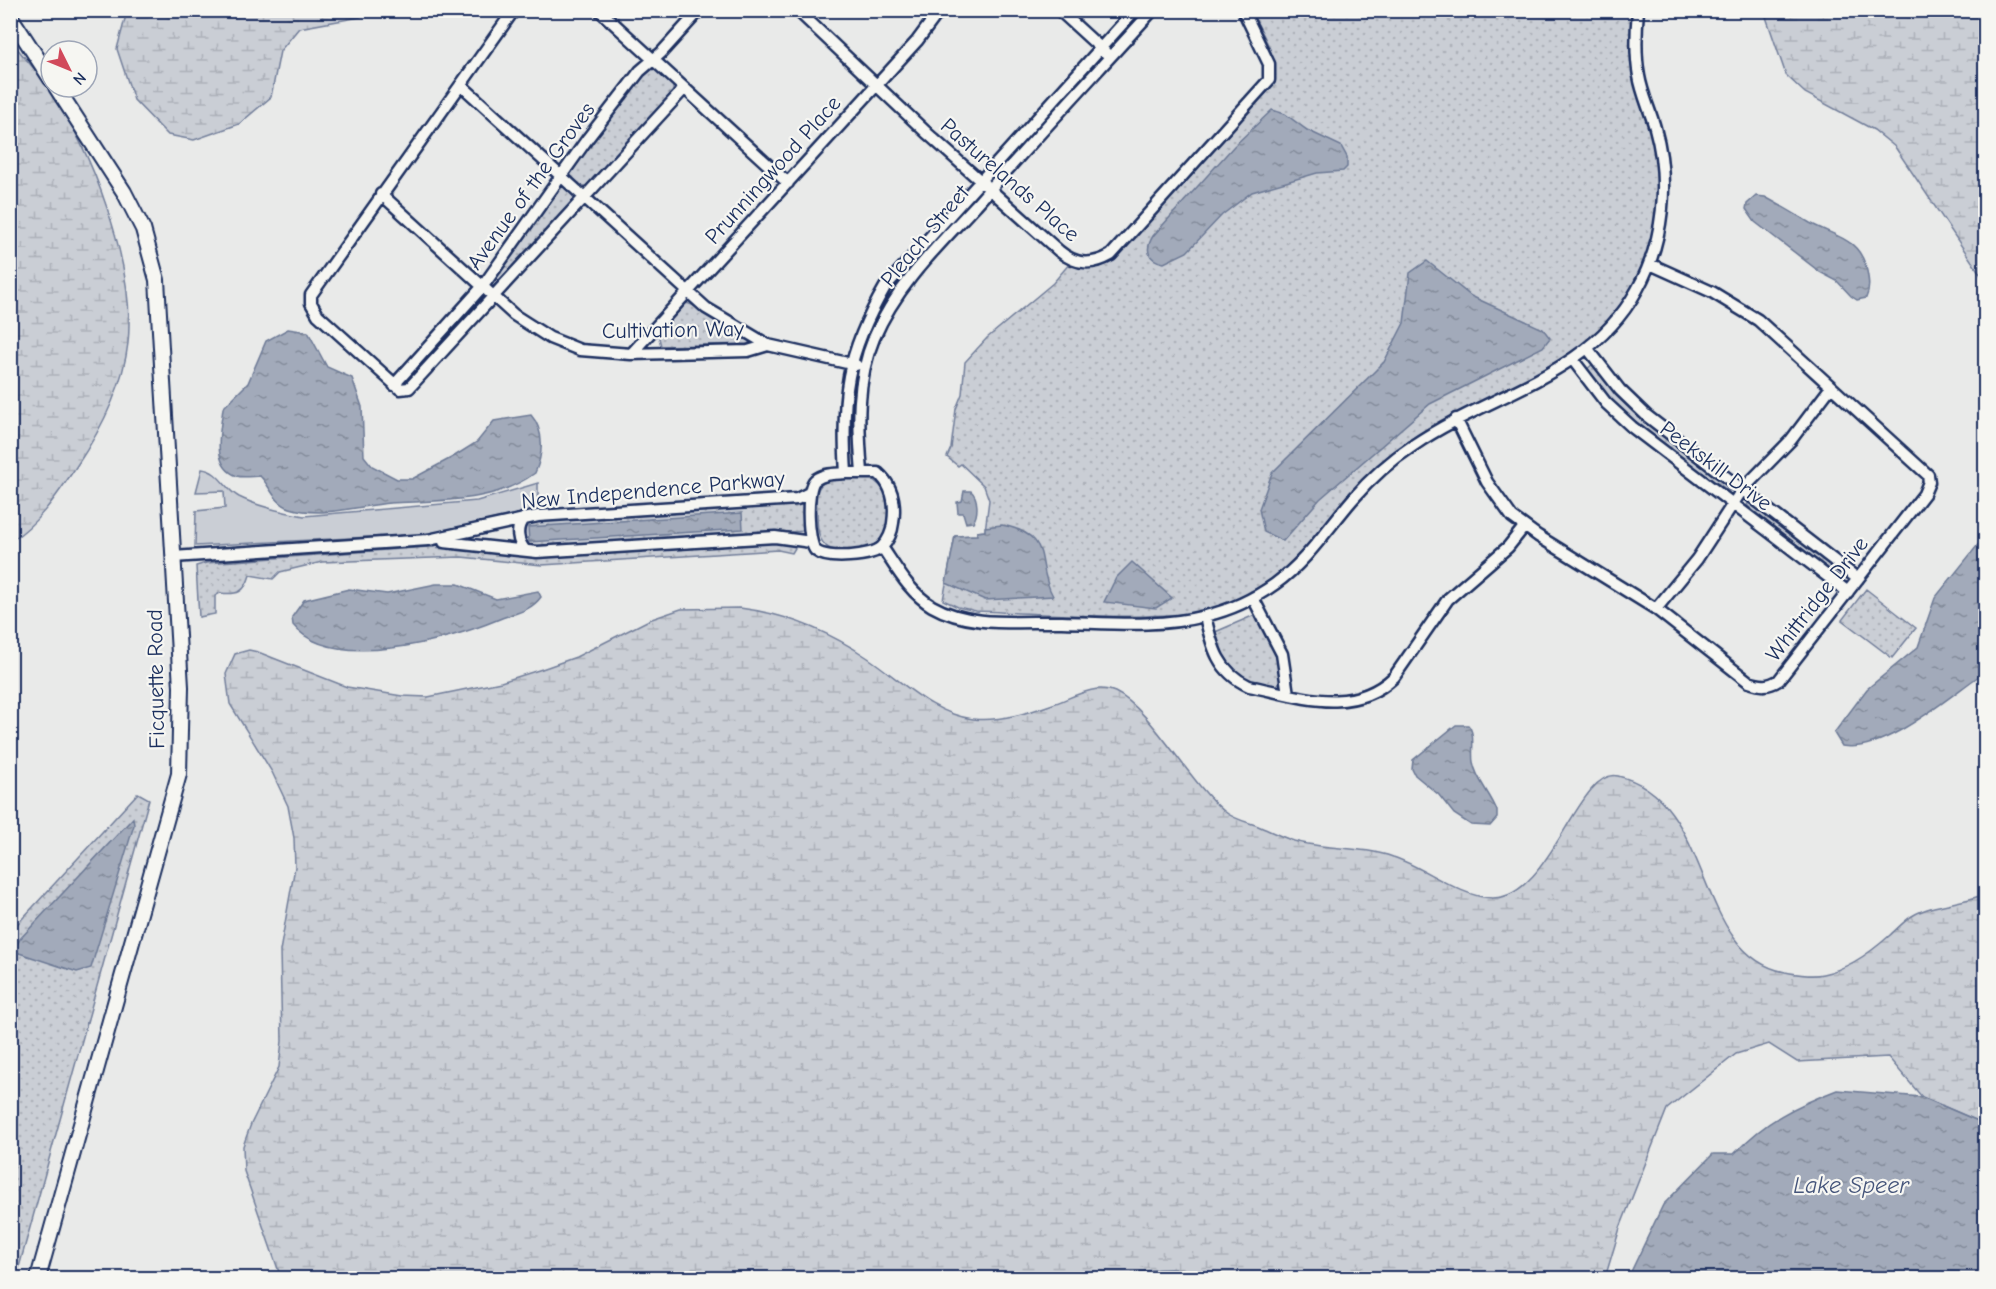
<svg xmlns="http://www.w3.org/2000/svg" width="1996" height="1289" font-family="'Comic Neue',sans-serif">
  <style>
    .grass { fill: #caced5; stroke: #727e9a; stroke-width: 1.5 }
    .wetland { fill: url(#wetland-marsh); stroke: #727e9a; stroke-width: 1.5 }
    .park { fill: url(#park-dots); stroke: #727e9a; stroke-width: 1.5 }
    .water { fill: url(#water-ripples); stroke: #6c7995; stroke-width: 1.5 }
    .lines { fill: none; stroke-linecap: round; stroke-linejoin: round }
    .minor-casing { stroke: #1b2f5e; stroke-width: 15 }
    .major-casing { stroke: #1b2f5e; stroke-width: 18 }
    .minor { stroke: #f6f6f2; stroke-width: 10 }
    .major { stroke: #f6f6f2; stroke-width: 14 }
    .labels { text-anchor: middle; dominant-baseline: central; stroke-width: 4.5; stroke-linejoin: round; paint-order: stroke }
    .street-label { font-size: 22px; fill: #1b2f5e; stroke: #f6f6f2 }
    .water-label { font-size: 24px; font-style: italic; fill: #44547a; stroke: #f6f6f2 }
  </style>
  <defs>
    <pattern id="wetland-marsh" width="20" height="14" patternUnits="userSpaceOnUse" patternTransform="scale(1.5)"><rect width="20" height="14" fill="#caced5"/><path d="M1 5h8M5 5V1M11 12h8M15 12V8" fill="none" stroke="#adb1b9"/></pattern>
    <pattern id="park-dots" width="8" height="8" patternUnits="userSpaceOnUse" patternTransform="scale(1.5)"><rect width="8" height="8" fill="#caced5"/><path d="M2 2h.1M6 6h.1" fill="none" stroke="#adb1b9" stroke-width="1.8" stroke-linecap="round"/></pattern>
    <pattern id="water-ripples" width="26" height="14" patternUnits="userSpaceOnUse" patternTransform="scale(1.5)"><rect width="26" height="14" fill="#a2aaba"/><path d="M2 4q2-2 4 0t4 0M15 11q2-2 4 0t4 0" fill="none" stroke="#838b9a"/></pattern>
  </defs>
  <rect width="100%" height="100%" fill="#e9eae9"/>
  <filter id="ink" filterUnits="userSpaceOnUse"><feTurbulence type="fractalNoise" baseFrequency=".0167" numOctaves="2"/><feDisplacementMap in="SourceGraphic" scale="12" xChannelSelector="R" yChannelSelector="G"/><feConvolveMatrix kernelMatrix="1 2 1 2 8 2 1 2 1" color-interpolation-filters="sRGB"/></filter>
  <g filter="url(#ink)">
    <path class="grass" d="M202,469C220,471 224,489 239,497C259,507 282,512 304,516L477,501L538,483V509L430,534L195,546L196,511L225,508L224,491L196,492Z"/>
    <path class="wetland" d="M131,11V10L367,11L360,17L299,28L280,51L271,97L239,124L194,140L168,135L134,100L117,49L126,15Z
      M1764,11H1985V281L1895,147L1874,130L1805,93L1786,75Z
      M11,41C23,56 37,71 48,87C92,148 136,267 128,343C123,388 101,430 76,467C57,495 39,523 11,541Z
      M740,608C787,614 828,631 868,658C901,680 932,714 973,719C1000,722 1031,712 1056,703C1073,697 1096,683 1115,692C1151,709 1188,781 1224,811C1233,819 1247,822 1258,826C1270,831 1282,837 1294,841C1326,850 1362,846 1393,857C1423,866 1459,897 1492,898C1550,900 1578,767 1618,776C1715,798 1692,954 1785,972C1797,974 1811,977 1823,974C1848,969 1870,953 1889,936C1896,930 1904,921 1912,916C1933,903 1962,904 1985,894V1124L1922,1097L1888,1057L1797,1062L1769,1044L1736,1054L1667,1109L1620,1228L1605,1278H1232C1195,1269 1159,1263 1123,1278H281L244,1171L243,1146L251,1124L279,1067L282,1041L280,951L295,867L294,838L288,806L272,772L230,704L226,674L235,654L249,650L258,652L347,687L402,696L428,697L501,682L542,669L576,657L649,620L681,609Z"/>
    <path class="park" d="M1251,11H1634C1631,33 1630,57 1634,80C1637,99 1646,117 1651,136C1661,174 1660,218 1647,256C1637,287 1616,319 1591,340C1526,393 1440,411 1377,467C1312,525 1303,581 1209,609C1189,615 1167,615 1146,616C1089,618 1033,613 976,611L958,607L943,600L955,536L977,535V532L985,531L989,500L984,486L961,464L958,466L947,457L951,448L956,409L962,394L965,362L987,338L1053,283L1070,263L1100,267L1110,262L1268,91C1286,66 1263,36 1251,11Z
      M650,69L658,70L673,84V95L588,187L577,184L570,174L572,166L641,75Z
      M560,187H567L575,199L493,287L490,283Z
      M686,303C694,303 738,333 749,339V344L661,346L658,334Z
      M1593,364L1735,488L1734,490L1729,491L1657,442L1617,410L1586,370Z
      M871,478L885,490C887,504 892,524 885,536C878,549 836,556 826,546C817,538 817,523 817,512C817,502 814,492 821,485C831,476 858,479 871,478Z
      M1750,501L1846,575V577L1839,578L1750,508L1747,505Z
      M804,503L806,531L533,548L523,539L526,521Z
      M780,539L798,543L792,553L778,550L542,565L461,557L322,562L280,572L273,579L250,575C245,593 237,595 220,593L215,596V614L199,617L196,566L206,563L428,547L488,550L539,558L773,543Z
      M1866,589L1916,628L1892,658L1842,620Z
      M1257,614L1278,657L1282,679L1276,687C1233,677 1230,675 1213,633Z
      M138,793L149,799L16,1278H10V932Z"/>
    <path class="water" d="M1272,110L1285,114L1307,130L1341,146L1347,157V167L1343,171L1317,173L1252,192L1222,215L1187,252L1164,263C1147,260 1145,249 1153,236L1234,146Z
      M1756,196L1765,197C1780,205 1795,214 1810,223C1836,237 1860,238 1867,271C1869,281 1870,289 1866,298L1857,300L1851,296L1837,281L1820,272L1755,222L1746,209L1747,204Z
      M1427,261L1471,296L1543,329L1550,338L1543,347L1430,404L1320,499L1283,541L1264,532L1259,509L1272,473L1384,362L1404,323L1410,273Z
      M288,329L308,332L327,367L352,378L362,407L364,456L372,466L397,479H412L453,457L477,442L494,421L531,415C545,431 543,455 535,473C493,504 439,500 390,503C358,506 322,518 290,508C274,503 271,487 260,476C253,476 243,478 237,476C210,466 221,429 223,408L248,383L266,341Z
      M964,491H971C978,497 979,514 973,522L966,523L963,513H958L957,502L962,501Z
      M742,513L743,529L529,542L528,527Z
      M1002,525C1056,536 1034,563 1053,596L985,600L946,583L955,536L977,535V532L985,531V527Z
      M1985,536L1986,667L1979,676C1946,699 1883,754 1842,746L1834,733L1867,689L1918,647L1935,598Z
      M1132,562L1172,598L1156,608L1104,602L1116,578Z
      M436,584H458L496,599L538,591L541,597C530,612 514,613 497,620C449,640 332,673 293,625L292,617L304,600L349,589L387,594Z
      M1456,725H1468C1476,733 1471,751 1473,762C1476,780 1491,794 1497,811V818L1490,826L1471,825L1454,814L1439,795L1415,775L1412,769L1413,760Z
      M133,818L134,825L91,968L77,972L13,951L20,939Z
      M1837,1090L1922,1097L1985,1124V1278H1628L1663,1205L1713,1154H1734C1765,1121 1795,1106 1837,1090Z"/>
    <g class="lines">
      <g class="minor-casing">
        <path id="minor" d="M514,10L311,295V303L318,315L400,389L409,388L684,89
          M599,10L788,183
          M797,10L928,134L1059,251C1076,265 1092,266 1111,255L1269,80V64L1243,10
          M1059,10L1106,53
          M461,85L706,308L768,345
          M381,194L514,315L550,338L580,350L631,354L748,351L768,345L856,365
          M1588,349L1620,390L1647,416L1858,579
          M631,354L917,41L940,10
          M1573,360L1606,403L1632,427L1848,592
          M394,385L483,286L588,138L640,71L661,53L700,10
          M1456,419L1487,482L1512,517L1538,536L1656,609L1749,682C1761,686 1768,687 1779,680L1924,494L1929,482L1928,475L1758,320L1712,292L1650,264
          M862,472C858,426 856,381 874,338C896,286 938,246 976,205C1034,139 1094,75 1153,10
          M846,473C841,396 846,354 885,287L1135,10
          M846,473H878C893,486 896,503 893,523C892,532 889,540 882,547C872,557 827,560 816,551C807,542 806,488 815,480C824,473 835,474 846,473Z
          M524,518C515,528 517,542 526,551
          M444,542L537,552L775,537L811,542
          M882,547C897,569 909,592 932,606C970,628 1020,621 1062,622C1110,623 1157,628 1205,616C1231,610 1254,599 1275,584C1307,561 1327,529 1352,500C1370,479 1391,460 1414,445C1490,393 1590,376 1637,290C1664,242 1670,181 1655,128C1650,110 1642,94 1639,76C1635,54 1636,32 1638,10
          M173,557L428,540L538,516L797,499L809,493
          M1253,598L1282,654L1288,694
          M1656,609L1697,559L1742,490L1791,440L1831,387
          M1205,616C1212,647 1218,672 1249,686C1299,696 1352,717 1394,677L1448,599L1508,547L1524,527"/>
      </g>
      <g class="major-casing">
        <path id="major" d="M10,16L51,79
          M38,1278L179,774L181,687L157,280L143,229L124,192L56,87"/>
      </g>
      <use href="#minor" class="minor"/>
      <use href="#major" class="major"/>
    </g>
  </g>
  <g class="labels">
    <g class="street-label">
      <text transform="translate(773 170) rotate(-48)">Prunningwood Place</text>
      <text transform="translate(1010 180) rotate(41)">Pasturelands Place</text>
      <text transform="translate(531 186) rotate(-54)">Avenue of the Groves</text>
      <text transform="translate(925 236) rotate(-50)">Pleach Street</text>
      <text transform="translate(673 330) rotate(-1)">Cultivation Way</text>
      <text transform="translate(1716 466) rotate(37)">Peekskill Drive</text>
      <text transform="translate(653 490) rotate(-5)">New Independence Parkway</text>
      <text transform="translate(1817 599) rotate(-52)">Whittridge Drive</text>
      <text transform="translate(156 679) rotate(-91)">Ficquette Road</text>
    </g>
    <g class="water-label">
      <text x="1851" y="1185">Lake Speer</text>
    </g>
  </g>
  <rect width="1996" height="1289" fill="none" stroke="#f6f6f2" stroke-width="36"/>
  <rect x="18" y="18" width="1960" height="1253" fill="none" stroke="#1b2f5e" stroke-width="2" filter="url(#ink)"/>
  <g transform="translate(69 69) rotate(133)"><circle r="28" fill="#f6f6f2" stroke="#9ea6b7" stroke-width="1.5"/>
  <path d="M0-4.5L10 22L0 15L-10 22Z" fill="#d1495b"/>
  <text y="-9" font-size="16" font-weight="bold" text-anchor="middle" fill="#1b2f5e">N</text>
  </g>
</svg>
